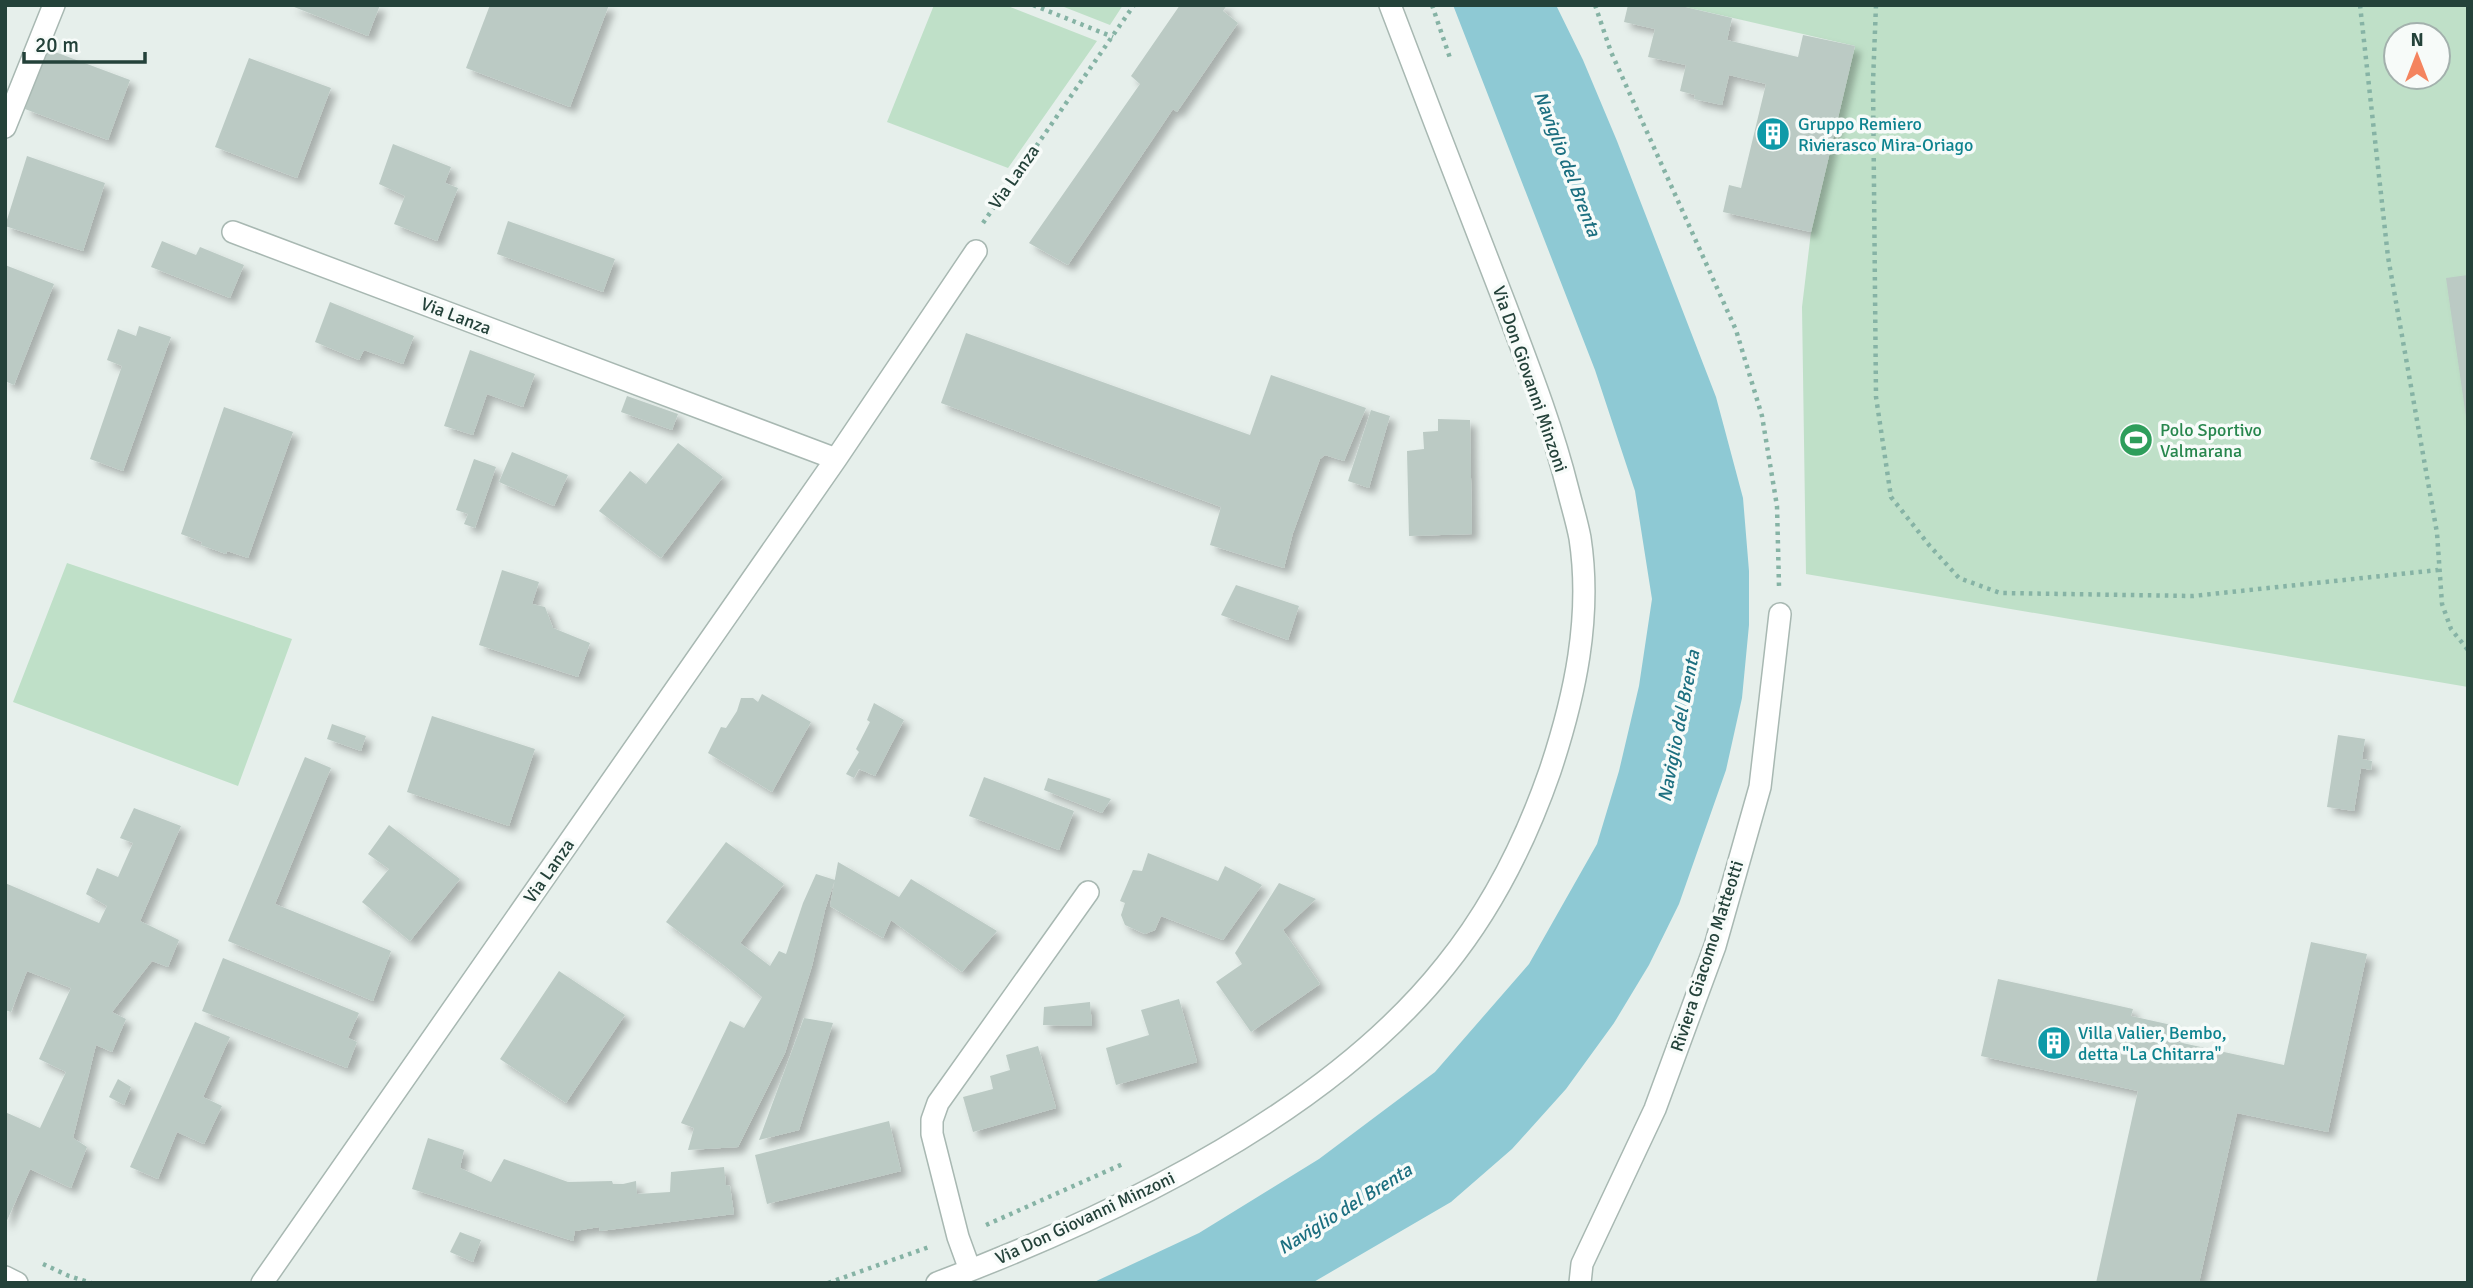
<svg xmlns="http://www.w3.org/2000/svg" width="2473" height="1288" font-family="Signika,sans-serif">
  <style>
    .green { fill: #bfe0c8; fill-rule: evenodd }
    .water { fill: #8ec9d4 }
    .building { fill: #bbcac4; filter: url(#shadow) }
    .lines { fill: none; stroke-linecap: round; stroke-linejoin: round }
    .minor-casing { stroke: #a8b8b2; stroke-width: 24 }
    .path { stroke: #86b3a5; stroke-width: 4.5; stroke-dasharray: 3.5 5; stroke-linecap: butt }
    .minor { stroke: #fff; stroke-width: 21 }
    .labels { text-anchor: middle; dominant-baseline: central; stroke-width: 7; stroke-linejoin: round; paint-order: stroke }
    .culture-label { font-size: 18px; fill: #0d838f; stroke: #f7fbf9; text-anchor: start }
    .street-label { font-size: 18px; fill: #24423a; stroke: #f7fbf9 }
    .leisure-label { font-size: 18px; fill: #27864d; stroke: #f7fbf9; text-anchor: start }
    .water-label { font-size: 19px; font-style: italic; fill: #1c6f80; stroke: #f7fbf9 }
  </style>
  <defs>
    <filter id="shadow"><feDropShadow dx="6" dy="6" stdDeviation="3.5" flood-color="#0004"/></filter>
  </defs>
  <rect width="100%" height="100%" fill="#e6efeb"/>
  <path class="green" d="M934,5H1005L1097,41L1008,168L887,122Z
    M1059,5H1123L1110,25Z
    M1677,5H2468V687L1806,574L1802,307L1811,232L1855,46ZM2396,35H2438V77H2396Z
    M67,563L292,639L238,786L13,702Z"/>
  <path class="water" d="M1453,5H1556L1583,60L1617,141L1716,397L1743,498L1749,571V625L1742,698L1726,770L1679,904L1649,965L1614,1023L1566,1089L1512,1149L1451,1202L1312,1283H1092L1199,1233L1319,1159L1435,1072L1529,964L1597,844L1619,771L1639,686L1652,599L1635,491L1595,370Z"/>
  <path class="building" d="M289,5H380L368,36Z
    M490,5H609L570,107L466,68Z
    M1180,5H1227L1223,11L1238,23L1177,112L1173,109L1068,265L1029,243L1140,84L1131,76Z
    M1628,5H1677L1732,18L1727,40L1798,57L1803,35L1855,46L1811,232L1723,212L1729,185L1741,188L1766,84L1729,75L1722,105L1694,99L1695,95L1680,91L1686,65L1648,57L1655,29L1624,22Z
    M47,49L130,80L108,140L25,109Z
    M249,58L331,88L297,178L215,147Z
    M393,144L451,167L445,183L458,188L437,241L394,224L405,196L379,184Z
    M27,156L105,183L83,251L5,226Z
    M508,221L615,259L603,292L497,254Z
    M162,241L196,255L200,247L244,265L230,298L151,267Z
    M5,265L54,284L14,385L5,381Z
    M2468,275V417H2466L2446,278Z
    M330,302L414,336L403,364L364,350L359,360L315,342Z
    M139,326L171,337L123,471L90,459L122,366L107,360L118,329L136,336Z
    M966,333L1250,435L1271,375L1366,408L1344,461L1325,455L1320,459L1293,533L1284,568L1210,545L1221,507L941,403Z
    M470,350L535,374L523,407L487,394L473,435L444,426Z
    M627,396L678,414L672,430L621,412Z
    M224,407L293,432L248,558L227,551L226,554L201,545L202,542L181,534Z
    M1371,410L1390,416L1369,488L1348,481Z
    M1438,419L1470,420L1472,534L1409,536L1407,451L1424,449L1423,432L1438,431Z
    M678,443L723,477L661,558L599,511L630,471L646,484Z
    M512,452L568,475L554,506L499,482Z
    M474,459L496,467L475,528L464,524L468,514L456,510Z
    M502,570L539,582L532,604L545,607L553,628L590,643L578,677L479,645Z
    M1236,585L1299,606L1288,640L1221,615Z
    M762,694L811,722L772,792L708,753L721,727L726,728L737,711L741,698H753L758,702Z
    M874,703L904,720L875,776L859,769L854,778L846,774L859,752L856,749L870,722L867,720Z
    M432,716L535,749L509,826L407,792Z
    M332,724L366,736L361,751L327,739Z
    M2338,735L2365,739L2362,759L2372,761L2371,770L2361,768L2354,811L2327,807Z
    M305,757L331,768L275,904L391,951L373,1001L228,941Z
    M984,777L1074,811L1059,850L969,816Z
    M1048,778L1111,799L1102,813L1044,790Z
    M134,808L181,826L140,921L179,940L168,967L152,961L112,1012L126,1019L112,1052L96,1045L73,1138L87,1147L71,1188L30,1169L5,1225V1112L40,1128L66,1072L39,1059L71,988L27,971L11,1012L5,1010V883L99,923L107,906L86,894L97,868L118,877L133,843L120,838Z
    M389,825L460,879L410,941L362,902L389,869L368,854Z
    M726,842L784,884L740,943L770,966L779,951L786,954L803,903L816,874L835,880L825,910L812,966L785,1053L738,1147L688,1150L694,1128L681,1123L730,1021L744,1028L762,997L726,967L666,922Z
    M1148,853L1218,881L1225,866L1262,885L1223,940L1161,916L1155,930L1145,934L1125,925L1121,915L1125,903L1120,901L1133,870L1142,871Z
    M838,862L899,897L911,879L997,931L962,972L891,920L883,938L830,906Z
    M1279,883L1316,899L1283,930L1320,984L1251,1032L1216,982L1242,964L1235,953Z
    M2311,942L2367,954L2328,1132L2237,1113L2199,1283H2096L2138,1091L1981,1056L1998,979L2133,1009L2131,1016L2176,1026L2173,1041L2284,1065Z
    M223,958L359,1013L348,1038L357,1042L347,1068L202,1011Z
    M559,971L625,1015L566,1103L500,1059Z
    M1179,999L1197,1062L1116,1085L1106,1048L1149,1035L1141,1010Z
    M1090,1002L1092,1026L1043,1025L1044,1007Z
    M804,1018L833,1023L799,1130L759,1140Z
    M195,1022L230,1037L203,1097L222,1106L204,1144L177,1132L158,1179L130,1167Z
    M1038,1046L1056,1108L973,1132L963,1097L993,1089L990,1076L1010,1070L1006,1055Z
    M118,1079L131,1087L124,1105L109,1097Z
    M889,1121L901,1171L767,1204L755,1155Z
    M428,1138L464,1150L460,1168L491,1182L504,1159L568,1182L612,1181L613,1184H623L636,1181L637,1194L670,1192L671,1172L724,1167L726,1185L730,1186L734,1214L600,1231L599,1227L575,1231L573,1241L412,1189Z
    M460,1232L481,1240L473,1262L450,1252Z"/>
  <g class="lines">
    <g class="minor-casing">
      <path id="minor" d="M5,127L54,5
        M233,232L836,459
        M970,1270L958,1237L932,1134V1120L938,1103L1088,892
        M5,1277L17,1283
        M262,1283L836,459L976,251
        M937,1283C1112,1217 1328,1114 1446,965C1492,908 1526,840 1550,771C1575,696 1592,617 1580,538C1577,522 1572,506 1568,490C1552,426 1528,365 1505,304C1466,204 1428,105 1390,5
        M1580,1283L1582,1264L1655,1109L1715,946L1760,787L1780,614"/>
    </g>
    <path class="path" d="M1033,5L1113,37
      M1432,5L1451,61
      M1595,5L1611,52L1736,330L1762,416L1777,506L1779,586
      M1876,5L1873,82L1876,397L1891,497L1929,545L1959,578L2000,593L2193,596L2438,570
      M2360,5L2388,257L2437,533L2442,604L2451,629L2468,650
      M983,223L1134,5
      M986,1225L1125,1163
      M43,1264L69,1276L91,1283
      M828,1283L929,1247"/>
    <use href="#minor" class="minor"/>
  </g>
  <defs>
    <g id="building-disc" transform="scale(1.75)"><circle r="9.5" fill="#0f9aa8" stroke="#f7fbf9"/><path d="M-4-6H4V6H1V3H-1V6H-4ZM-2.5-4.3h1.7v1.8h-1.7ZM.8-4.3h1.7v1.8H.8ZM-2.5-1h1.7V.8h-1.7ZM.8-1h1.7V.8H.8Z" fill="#fff"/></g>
    <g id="stadium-disc" transform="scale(1.75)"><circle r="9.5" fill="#2e9e5b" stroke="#f7fbf9"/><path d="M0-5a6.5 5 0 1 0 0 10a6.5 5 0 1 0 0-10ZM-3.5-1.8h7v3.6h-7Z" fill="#fff"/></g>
  </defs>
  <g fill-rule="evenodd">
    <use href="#building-disc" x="1773" y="134"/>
    <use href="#stadium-disc" x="2136" y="440"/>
    <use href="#building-disc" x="2054" y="1043"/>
  </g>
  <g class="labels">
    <g class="culture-label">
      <text x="1798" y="124">Gruppo Remiero<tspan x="1798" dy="21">Rivierasco Mira-Oriago</tspan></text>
      <text x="2078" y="1033">Villa Valier, Bembo,<tspan x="2078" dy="21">detta "La Chitarra"</tspan></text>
    </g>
    <g class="street-label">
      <text transform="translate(1014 177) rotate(-55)">Via Lanza</text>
      <text transform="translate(456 316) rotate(21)">Via Lanza</text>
      <text transform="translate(1530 379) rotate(71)">Via Don Giovanni Minzoni</text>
      <text transform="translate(549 871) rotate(-55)">Via Lanza</text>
      <text transform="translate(1707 956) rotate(-72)">Riviera Giacomo Matteotti</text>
      <text transform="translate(1085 1218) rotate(-25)">Via Don Giovanni Minzoni</text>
    </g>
    <g class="leisure-label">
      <text x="2160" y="430">Polo Sportivo<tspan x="2160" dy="21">Valmarana</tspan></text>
    </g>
    <g class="water-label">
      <text transform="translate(1567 164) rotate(69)">Naviglio del Brenta</text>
      <text transform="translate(1679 726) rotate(-79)">Naviglio del Brenta</text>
      <text transform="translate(1345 1209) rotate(-32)">Naviglio del Brenta</text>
    </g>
  </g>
  <rect width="2473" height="1288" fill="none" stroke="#24423a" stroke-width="14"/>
  <g transform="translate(2417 56)"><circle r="33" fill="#f7fbf9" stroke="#a3b1ad" stroke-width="2"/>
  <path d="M0-5L12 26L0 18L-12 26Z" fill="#f4845f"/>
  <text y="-10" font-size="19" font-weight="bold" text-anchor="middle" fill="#24423a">N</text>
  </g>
  <path d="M24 52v10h121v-10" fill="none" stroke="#24423a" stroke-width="3.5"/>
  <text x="35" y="52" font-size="21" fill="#24423a" stroke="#f7fbf9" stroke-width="5" paint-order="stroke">20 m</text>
</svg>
